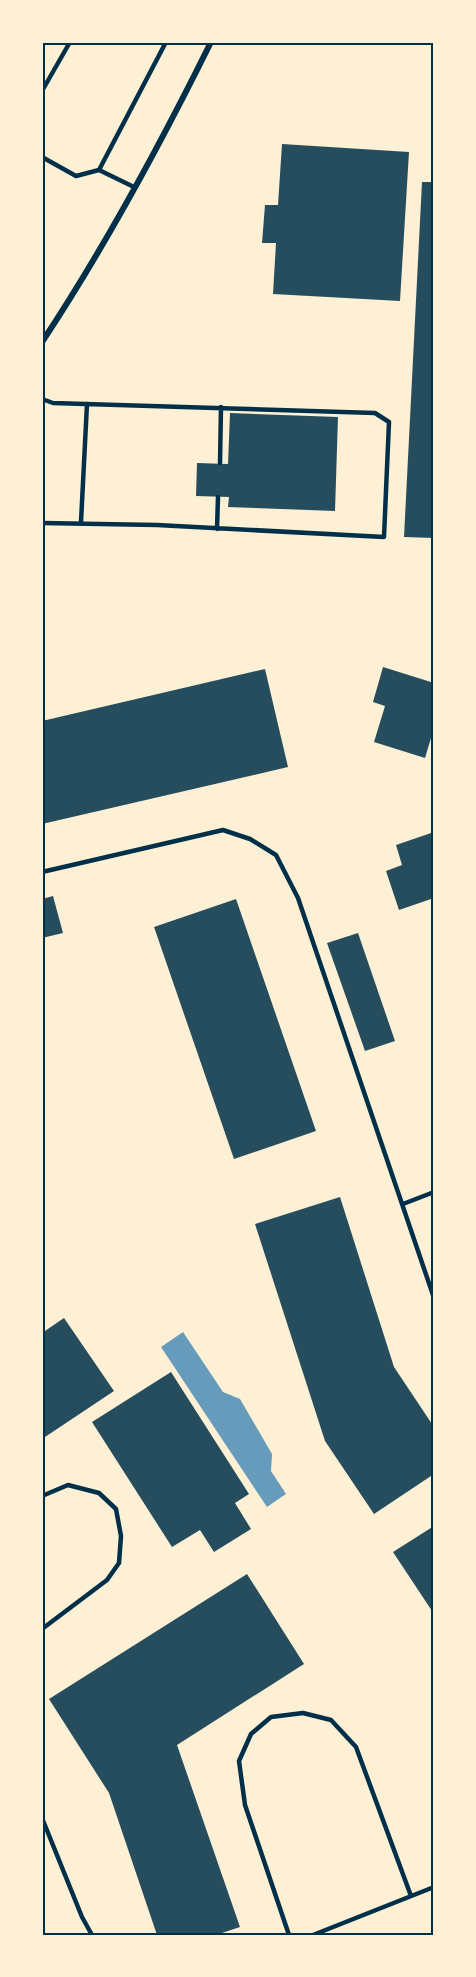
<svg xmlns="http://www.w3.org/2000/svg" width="476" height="1977" font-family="Figtree,sans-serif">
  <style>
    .water { fill: #669bbc }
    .building { fill: #264d5e }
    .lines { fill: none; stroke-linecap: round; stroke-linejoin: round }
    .service { stroke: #003049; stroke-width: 4.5 }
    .minor { stroke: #003049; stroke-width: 6 }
    .neatline { fill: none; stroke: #003049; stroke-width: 2 }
  </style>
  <rect width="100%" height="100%" fill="#fdf0d5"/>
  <path class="water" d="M183,1332L223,1392L240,1399L272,1454L271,1471L286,1494L267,1507L161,1347Z"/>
  <path class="building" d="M282,144L409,152L400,301L273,294L276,243H262L265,205H278Z
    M422,182H434V538L404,537Z
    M230,413L338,417L335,511L228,507L229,497L196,496L197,463L228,464Z
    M383,667L434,683V728L425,758L374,742L385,706L373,702Z
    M265,669L288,767L42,824V721Z
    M434,832V898L399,910L386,871L402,865L396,845Z
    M53,896L63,933L42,938V899Z
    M236,899L316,1131L234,1159L154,927Z
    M358,933L395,1041L365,1051L327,943Z
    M340,1197L394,1367L434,1427V1474L374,1514L325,1441L255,1224Z
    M64,1318L114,1391L42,1439V1333Z
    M171,1372L249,1494L235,1503L251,1529L214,1552L200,1530L172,1547L92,1422Z
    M434,1526V1614L393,1552Z
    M247,1574L304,1664L177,1745L240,1927L216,1935H157L109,1793L49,1699Z"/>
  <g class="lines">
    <path class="service" d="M42,91L70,42
      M42,157L76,176L99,170L134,187
      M99,170L166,42
      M42,399L53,403L375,413L389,422L384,537L157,525L42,523
      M220,463L221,407
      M81,522L87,404
      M217,529L218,497
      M42,872L223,830L250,839L276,855L298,898L434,1298
      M403,1204L434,1192
      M42,1496L68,1485L99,1493L116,1509L121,1536L119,1563L107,1580L42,1629
      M42,1818L82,1917L92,1935
      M289,1935L245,1805L239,1761L251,1734L271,1717L303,1713L331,1720L356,1747L411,1896
      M313,1935L434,1887"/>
    <path class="minor" d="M42,342C105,247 160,145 211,42"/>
  </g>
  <rect width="476" height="1977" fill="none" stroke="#fdf0d5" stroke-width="87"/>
  <rect x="44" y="44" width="388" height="1890" class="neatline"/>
</svg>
